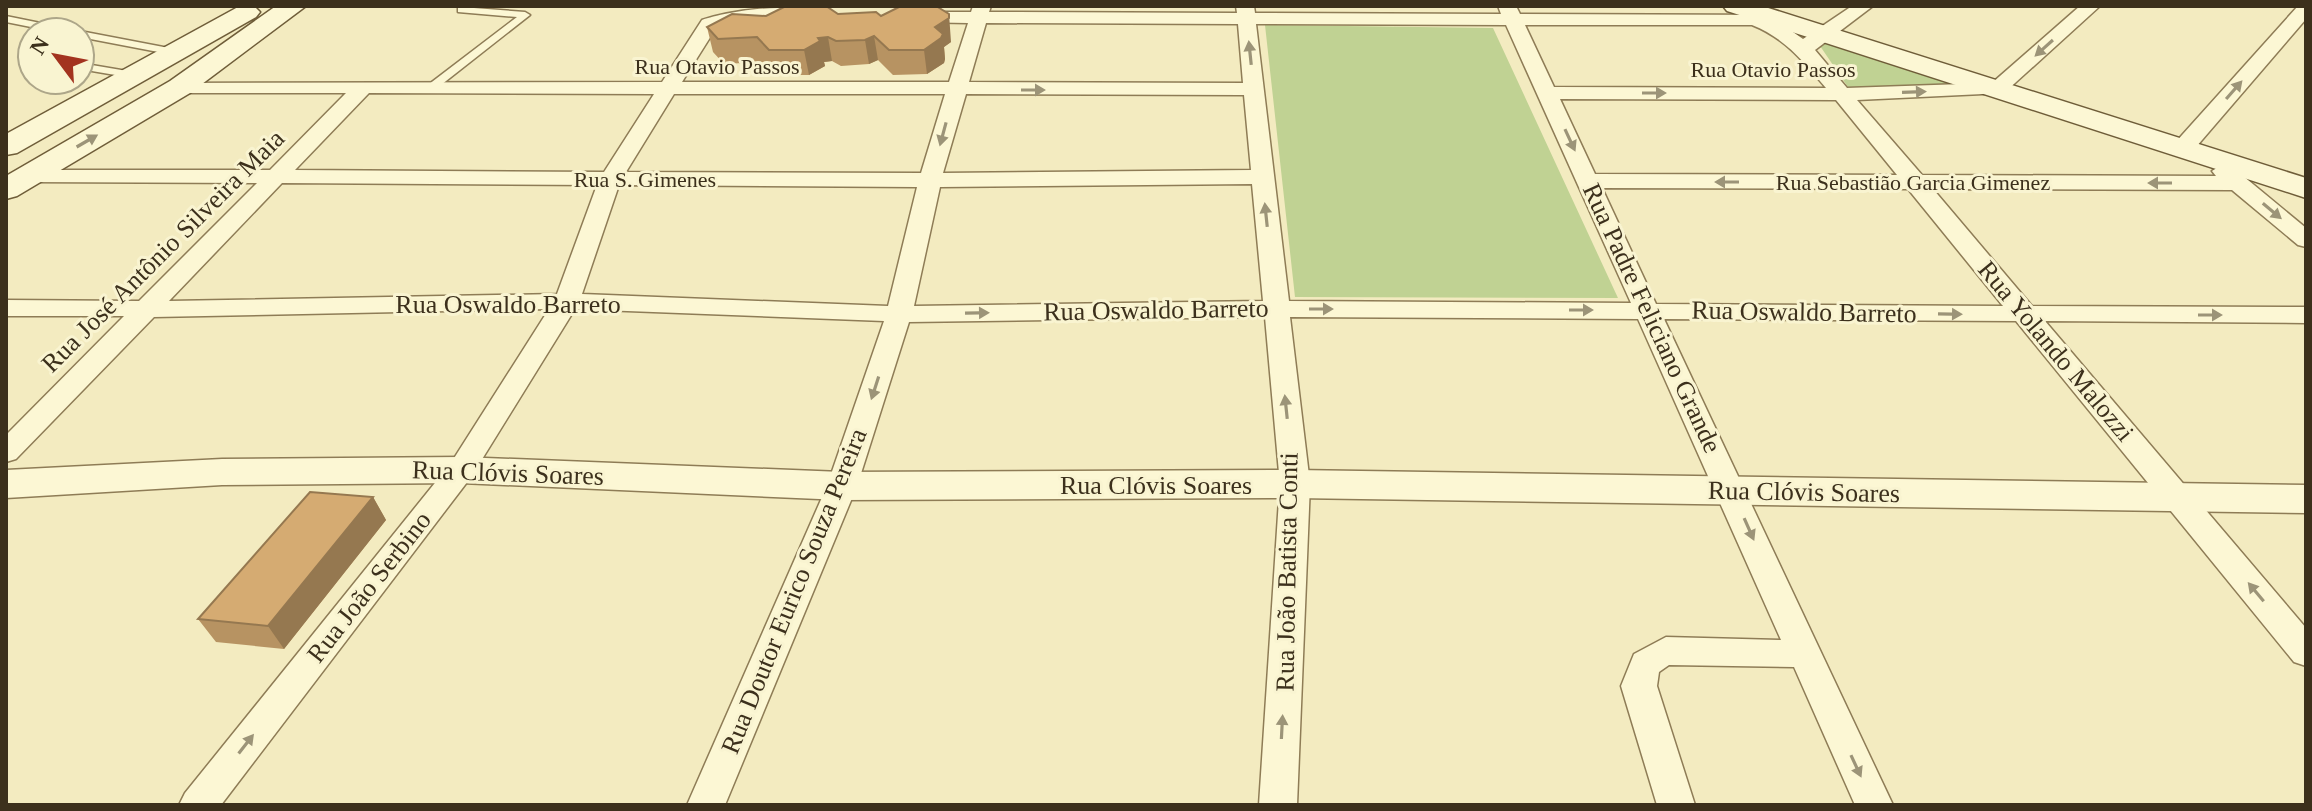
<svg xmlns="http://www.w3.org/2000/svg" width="2312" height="811" font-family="'Times New Roman',serif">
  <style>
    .green { fill: #c0d293 }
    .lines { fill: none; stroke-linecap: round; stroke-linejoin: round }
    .service-casing { stroke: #8e7c56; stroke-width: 3 }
    .minor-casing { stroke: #8e7c56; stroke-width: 3 }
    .tertiary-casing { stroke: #8e7c56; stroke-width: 3 }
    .secondary-casing { stroke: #6f5d39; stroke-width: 3 }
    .service { fill: #fcf7d4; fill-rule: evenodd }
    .minor { fill: #fcf7d4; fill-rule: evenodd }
    .tertiary { fill: #fcf7d4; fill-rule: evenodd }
    .secondary { fill: #fcf7d4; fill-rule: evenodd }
    .wall { fill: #b79362 }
    .shaded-wall { fill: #957850 }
    .building { fill: #d5ab72; stroke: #957850; stroke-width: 2 }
    .oneway { fill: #9c9478 }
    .labels { text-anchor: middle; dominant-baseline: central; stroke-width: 6; stroke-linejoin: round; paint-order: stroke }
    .far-street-label { font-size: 22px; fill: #3c301c; stroke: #f9f4d1 }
    .street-label { font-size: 26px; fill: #3c301c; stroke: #f9f4d1 }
  </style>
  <rect width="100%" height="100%" fill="#f3ebc0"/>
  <path class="green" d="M1265,25L1493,28L1618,298L1295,297Z
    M1831,40L1960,85L1850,90L1818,43Z"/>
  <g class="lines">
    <g class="service-casing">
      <path id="service" d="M461,7L525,12L530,15L432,92H424V88L517,17L458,12V8Z
        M6,16L70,29L75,32H56L6,22Z
        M80,31L174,49L179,52L174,55L80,37V32H77Z
        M80,63L133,72L138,75L133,78L80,69Z"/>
    </g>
    <g class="minor-casing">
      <path id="minor" d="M973,6H991L989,12L1237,13L1236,6H1254L1255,13L1501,14L1498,6H1516L1520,14L1780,15L1789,20L1783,25L1803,39L1852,6H1873L1815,50L1847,88L1992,83L2080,6H2100L2004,93L1857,100L1922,175L2216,176L2212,171L2223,164L2231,166L2306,228V247L2298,245L2232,190L1933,189L2032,306L2306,307V323L2045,321L2306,628V666L2294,662L2016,321L1664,319L1893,805H1855L1794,667L1669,665L1659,672L1657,686L1695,805H1657L1621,686L1634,654L1666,637L1781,640L1638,319L1290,317L1310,484L1297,805H1259L1280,484L1265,317L909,322L857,486L725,805H687L827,486L884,321L575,309L471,477L221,805H179L185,793L451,463L549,309L154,317L16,459L6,462V435L124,316H6V300L139,301L257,183L28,182L17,175L20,170H270L346,93H180L170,87L173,83L662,82L702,20C725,12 794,0 812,16C803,25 738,20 716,28L682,82H949L968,23L913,22L904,17L913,12H971ZM986,23L1238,24L1243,83L969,82ZM1256,24L1506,25L1631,303L1289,301ZM1525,25H1752C1785,38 1804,62 1826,88L1554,87ZM369,93L654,94L604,172L295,170ZM674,94H945L921,173L626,172ZM966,94L1244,95L1251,170L943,173ZM1560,99L1836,100L1897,175L1595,174ZM282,183L597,185L557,294L169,301ZM1252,184L1263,301L914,306L940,187ZM619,185L917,187L888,306L582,294ZM1602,188L1908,189L2003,306L1656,304Z
        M2298,6H2306V19L2190,154H2174L2171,149L2174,144Z"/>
    </g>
    <g class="tertiary-casing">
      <path id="tertiary" d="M461,457L842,472L1295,470L2306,485V513L1295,498L842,500L461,483L222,485L6,498V470L222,459Z"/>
    </g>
    <g class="secondary-casing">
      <path id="secondary" d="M254,6L260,12L256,17L17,153L6,155V134L238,7Z
        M276,6H306L190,93L17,196L6,199V176L170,81Z
        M1723,6H1762L2306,178V198L1727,11Z"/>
    </g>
    <use href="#service" class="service"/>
    <use href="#minor" class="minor"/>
    <use href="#tertiary" class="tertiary"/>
    <use href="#secondary" class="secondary"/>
  </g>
  <path class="wall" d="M838,14L881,16L951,42L944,47L945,59L944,63L927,74L893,75L878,60L869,64L841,66L832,61L824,62L825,66L809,75H774L762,62L724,64L713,52L707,27L766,16Z
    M373,497L386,520L284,649L216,642L198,619Z"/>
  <path class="shaded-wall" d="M949,14L951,42L944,47L945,59L944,63L927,74L924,50L935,27Z
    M874,36L878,60L869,64L865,40Z
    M828,37L832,61L824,62L825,66L809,75L804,50L818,38Z
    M373,497L386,520L284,649L268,626Z"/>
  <path class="building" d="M786,6H826L838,14L876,12L881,16L901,6H936L949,14V18L935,27L943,34L941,38L924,50H889L874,36L865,40L836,41L828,37L818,38L820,41L804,50H769L757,37L718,39L707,27L732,14L766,16Z
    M310,492L373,497L268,626L198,619Z"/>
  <defs><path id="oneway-solid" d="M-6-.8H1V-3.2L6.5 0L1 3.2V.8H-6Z" transform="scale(2)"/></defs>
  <g class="oneway">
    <use href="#oneway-solid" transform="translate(2044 48) rotate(138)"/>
    <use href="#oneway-solid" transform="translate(1250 53) rotate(-96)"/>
    <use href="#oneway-solid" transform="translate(1033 90)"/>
    <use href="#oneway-solid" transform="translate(2234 90) rotate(-49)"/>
    <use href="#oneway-solid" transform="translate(1914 92) rotate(-2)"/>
    <use href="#oneway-solid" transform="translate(1654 93)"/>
    <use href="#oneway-solid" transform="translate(943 134) rotate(105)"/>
    <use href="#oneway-solid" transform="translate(1570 140) rotate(65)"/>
    <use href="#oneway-solid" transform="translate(87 141) rotate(-30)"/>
    <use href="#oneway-solid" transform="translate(1727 182) rotate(-180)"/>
    <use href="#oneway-solid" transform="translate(2160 183) rotate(-180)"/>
    <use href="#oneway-solid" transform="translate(2272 211) rotate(40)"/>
    <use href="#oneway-solid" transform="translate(1266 215) rotate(-96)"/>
    <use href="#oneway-solid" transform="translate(1321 309)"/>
    <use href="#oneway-solid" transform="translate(1581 310)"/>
    <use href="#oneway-solid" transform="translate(977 313) rotate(-1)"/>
    <use href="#oneway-solid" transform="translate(1950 314) rotate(1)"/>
    <use href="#oneway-solid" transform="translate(2210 315)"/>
    <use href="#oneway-solid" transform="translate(875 388) rotate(108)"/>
    <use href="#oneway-solid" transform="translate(1286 407) rotate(-96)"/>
    <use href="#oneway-solid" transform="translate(1749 529) rotate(66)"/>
    <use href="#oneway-solid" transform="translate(2256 592) rotate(-130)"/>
    <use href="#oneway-solid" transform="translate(1282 727) rotate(-87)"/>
    <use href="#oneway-solid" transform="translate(246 744) rotate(-52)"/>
    <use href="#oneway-solid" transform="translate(1856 766) rotate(65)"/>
  </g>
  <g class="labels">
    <g class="far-street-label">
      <text x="717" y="66">Rua Otavio Passos</text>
      <text x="1773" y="69">Rua Otavio Passos</text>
      <text x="645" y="179">Rua S. Gimenes</text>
      <text x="1913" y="182">Rua Sebastião Garcia Gimenez</text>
    </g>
    <g class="street-label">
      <text transform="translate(163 251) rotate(-45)">Rua José Antônio Silveira Maia</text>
      <text x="508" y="304">Rua Oswaldo Barreto</text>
      <text transform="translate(1156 310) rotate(-1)">Rua Oswaldo Barreto</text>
      <text transform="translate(1804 312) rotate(1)">Rua Oswaldo Barreto</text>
      <text transform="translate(1652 318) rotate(65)">Rua Padre Feliciano Grande</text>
      <text transform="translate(2056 351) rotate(50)">Rua Yolando Malozzi</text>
      <text transform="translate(508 473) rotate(2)">Rua Clóvis Soares</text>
      <text x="1156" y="485">Rua Clóvis Soares</text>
      <text transform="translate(1804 492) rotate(1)">Rua Clóvis Soares</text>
      <text transform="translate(1287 572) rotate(-89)">Rua João Batista Conti</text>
      <text transform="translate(369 587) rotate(-52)">Rua João Serbino</text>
      <text transform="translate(794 591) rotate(-68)">Rua Doutor Eurico Souza Pereira</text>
    </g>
  </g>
  <rect width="2312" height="811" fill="none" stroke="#3c301c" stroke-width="16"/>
  <g transform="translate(56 56) rotate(302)"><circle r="38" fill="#f9f4d1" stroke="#ada689" stroke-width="2"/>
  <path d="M0-6L14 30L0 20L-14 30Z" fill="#a3331f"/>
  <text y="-12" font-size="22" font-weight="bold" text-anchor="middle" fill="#3c301c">N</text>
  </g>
</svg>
